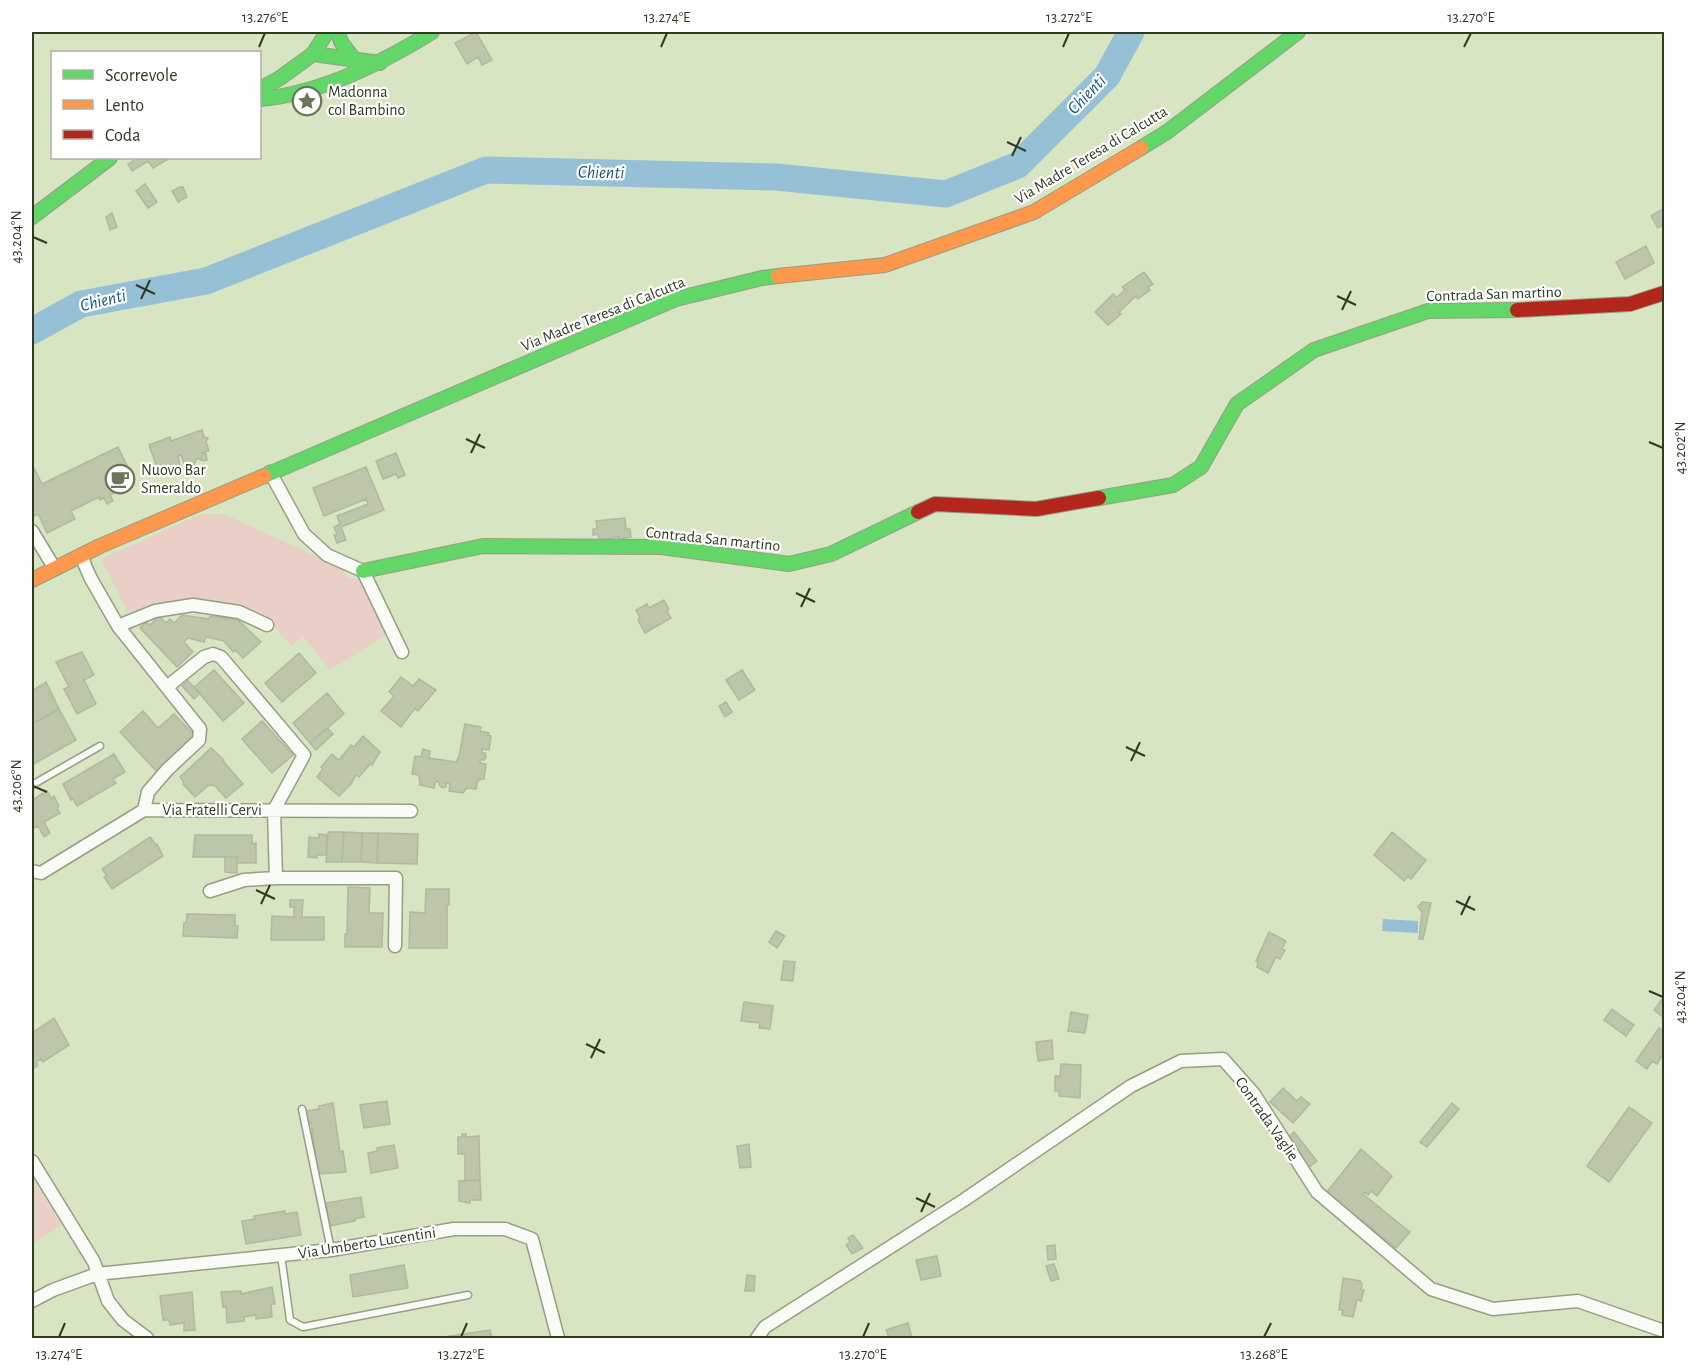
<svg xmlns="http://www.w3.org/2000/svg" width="1696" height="1370" font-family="'Alegreya Sans',sans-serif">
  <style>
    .green { fill: #e9cfc5 }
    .water { fill: #96c0d6 }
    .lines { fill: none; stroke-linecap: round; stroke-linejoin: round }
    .river { stroke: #96c0d6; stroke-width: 27 }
    .building { fill: #bbc6aa; stroke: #aeba9e; stroke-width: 1.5 }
    .lane-casing { stroke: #949f84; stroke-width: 9 }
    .street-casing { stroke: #949f84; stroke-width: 15 }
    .fast-casing { stroke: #949f84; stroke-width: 16 }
    .slow-casing { stroke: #949f84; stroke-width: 16 }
    .jam-casing { stroke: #949f84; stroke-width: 16 }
    .lane { stroke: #f9fbf6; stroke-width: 6 }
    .street { stroke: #f9fbf6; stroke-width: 12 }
    .fast { stroke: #63d668; stroke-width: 14 }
    .slow { stroke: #ff974d; stroke-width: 14 }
    .jam { stroke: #b3261e; stroke-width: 14 }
    .ticks { fill: none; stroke: #303a21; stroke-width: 2 }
    .labels { text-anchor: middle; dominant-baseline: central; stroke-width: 4.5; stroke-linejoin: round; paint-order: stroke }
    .poi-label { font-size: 16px; fill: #303a21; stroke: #fff; text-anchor: start }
    .street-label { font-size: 16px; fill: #303a21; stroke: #fff }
    .water-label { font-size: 18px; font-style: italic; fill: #17537f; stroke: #fff }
    .neatline { fill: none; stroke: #303a21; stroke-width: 2 }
    .ticks-label { font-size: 15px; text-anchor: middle; fill: #303a21 }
  </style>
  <rect width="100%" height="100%" fill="#d7e5c2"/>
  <path class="green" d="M201,514H224L343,569L347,578H365L387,634L330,670L303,636L292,646L262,613L214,602L172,601L128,612L101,559Z
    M32,1177L61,1225L32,1244Z"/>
  <path class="water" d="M1383,919L1418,921V933L1382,931Z"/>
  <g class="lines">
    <path class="river" d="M32,331L81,304L206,281L486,170L776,177L946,194L1018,165L1107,76L1131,32"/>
  </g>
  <path class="building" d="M476,32L492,60L482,65L478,57L467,64L455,43Z
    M137,158H170L153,168L148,161L132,171L128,164Z
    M145,184L157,202L148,208L136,191Z
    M180,187H183L187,197L178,202L172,191Z
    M1664,208V224L1658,228L1651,216Z
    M112,213L117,227L110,230L106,217Z
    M1646,246L1654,263L1625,279L1616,262Z
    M1144,272L1153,284L1148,287L1150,290L1138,299L1136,296L1119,312L1121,314L1108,325L1095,312L1113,294L1117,297L1125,290L1122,287Z
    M202,430L204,437L208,438L206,442L209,451L201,453L206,454L207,460L203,461L201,457V460L197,458L194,465L186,462L184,463L181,455L178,456L180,466L159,473L149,445L170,437L171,441Z
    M118,447L134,480L113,491L114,493L110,495L113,501L107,504L104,498L100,500L99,497L71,511L75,519L47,533L38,514L34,516L32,511V469L34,468L42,484Z
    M396,453L405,475L398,478L396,474L383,479L376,461Z
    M366,467L384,510L341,527L346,540L337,543L334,535L337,534L334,527L340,524L337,516L368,504L366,499L324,516L313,488Z
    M625,518L626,529H630L631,537L624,538V542H619V537L599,540L598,534L593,535V529H597L596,521Z
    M664,600L669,609L667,611L671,618L645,633L638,620L640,618L636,610L647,604L649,608Z
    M182,615L209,619L210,616L238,620L261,642L243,658L235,650L233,652L224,641L206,637L204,642L188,638L184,642L193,652L177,667L140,628L146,622L150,625L159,616L166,623L170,619L174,623Z
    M82,652L94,675L84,680L96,704L77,714L64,689L69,687L56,662Z
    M299,653L316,673L282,702L265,683Z
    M214,670L244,703L223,721L194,687Z
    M742,670L755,690L739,700L726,680Z
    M401,677L413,686L419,679L436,690L418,711L415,708L401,727L381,711L394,696L389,692Z
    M188,681L200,693L194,699L182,686Z
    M46,682L59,709L32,724V691Z
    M327,693L344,714L310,743L293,723Z
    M726,702L732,712L725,717L719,706Z
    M59,709L76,740L32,765V724Z
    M143,711L158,728L174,714L196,737L157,772L120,732Z
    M262,721L293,755L272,773L242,739Z
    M465,724L481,727L480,731L489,733L488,735L491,736L489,750L482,749V753H485L486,757L484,760H480V763L486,764L484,779L478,780L476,789L467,788L463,793L449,791L450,784L446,783V787L442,788L439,785V782L436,781L434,788L420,785L419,775L412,774L415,756L421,757L423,749L430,751L429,758L456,762L459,756Z
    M327,728L333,734L316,750L310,743Z
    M363,736L380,752L372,765L371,763L359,777L356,775L351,784L339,796L317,777L323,769L321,767L332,754L339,760L351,745L354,747Z
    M211,748L224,760L223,761L243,784L226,798L215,786L209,785L195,797L183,784L184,782L180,777Z
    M114,754L125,772L113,779L116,783L77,806L73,799L71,800L63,784Z
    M47,791L51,798L54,796L59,806L57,808L60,813L44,822L50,833L44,837L38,826L32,829V800Z
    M328,832H344L342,862H326Z
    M344,832L362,833L361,862H342Z
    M1392,832L1426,860L1411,879L1408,876L1404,881L1374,855Z
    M362,833H378L377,863L361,862Z
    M378,833L418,834L417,864L377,863Z
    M319,834L327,835L326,855H317V858L308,857L309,837L319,838Z
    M195,835H252V844L256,843V863H237V857H193Z
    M150,837L156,845L157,844L163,856L112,889L104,877L107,876L102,869Z
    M225,857H237V873L225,872Z
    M348,887L370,888L369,913H383L382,947H345V934H347Z
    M426,889H449V905H447V948H409L410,912L425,913Z
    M290,900H303L302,917H324V940H271L272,916L294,917V907H290Z
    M1422,902L1431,903L1423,939H1419L1422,912L1418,907Z
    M187,914L235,915V926H238L237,938L183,936L184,923H186Z
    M776,931L785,936L777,948L769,942Z
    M1269,932L1286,941L1282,949L1285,950L1280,959L1276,957L1268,973L1257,967L1258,962L1256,961Z
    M784,961L795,962L793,981L781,980Z
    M1663,998L1664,1000V1014L1663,1017L1654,1010Z
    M744,1002L773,1006L770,1029L759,1028L760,1023L741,1021Z
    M1612,1009L1634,1025L1626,1036L1604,1020Z
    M1071,1012L1088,1015L1085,1033L1068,1031Z
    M54,1018L69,1045L43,1062L41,1059L36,1062L38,1065L32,1070V1033Z
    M1659,1028L1664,1032V1053L1657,1064L1652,1061L1647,1069L1636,1061Z
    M1052,1040L1053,1059L1038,1061L1036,1042Z
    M1061,1064L1081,1065L1080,1098L1059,1096V1091H1055V1076H1060Z
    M1283,1088L1297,1101L1301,1097L1310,1104L1293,1123L1270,1102Z
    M387,1101L390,1124L364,1128L360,1105Z
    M333,1103L340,1152L343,1151L346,1172L318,1174L311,1122L308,1123L306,1111L319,1109V1106Z
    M1452,1103L1459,1109L1427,1147L1420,1142Z
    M1629,1107L1652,1123L1609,1182L1587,1166Z
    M1294,1132L1317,1161L1308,1168L1285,1140Z
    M462,1134H466V1137L479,1136L480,1180L465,1181V1154H458V1137H462Z
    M749,1144L751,1167L740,1168L737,1146Z
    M394,1145L398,1168L371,1173L368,1153L377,1151V1148Z
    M1361,1149L1392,1176L1377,1196L1371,1191L1368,1195L1365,1192L1363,1194L1410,1232L1396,1248L1346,1208L1344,1210L1335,1203L1337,1201L1327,1192Z
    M480,1180L481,1200H470V1203L459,1201V1181Z
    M361,1197L364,1217L355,1219V1221L329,1226L326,1203Z
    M285,1211V1214L297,1212L301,1235L246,1244L242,1221L255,1219L254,1216Z
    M853,1235L863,1248L852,1254L846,1245L850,1242L848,1238Z
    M1055,1245L1056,1259L1048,1260L1047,1246Z
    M937,1256L941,1276L921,1280L916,1260Z
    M1054,1264L1059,1279L1051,1281L1046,1266Z
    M404,1265L408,1288L353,1297L350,1275Z
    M747,1275L755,1276L754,1291H745Z
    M1343,1278L1360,1281L1362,1284L1361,1290H1364L1361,1301L1357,1300L1353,1317L1342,1315L1343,1310H1339Z
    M272,1287L275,1304H271L272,1317L256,1319V1315L244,1317V1321L227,1323L226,1306L223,1307L221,1292L241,1291V1294Z
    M192,1292L195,1330L184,1331V1323L170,1325L169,1320H163L160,1296Z
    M908,1323L912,1338H889L886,1330Z
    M490,1330L492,1338H437Z"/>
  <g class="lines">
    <g class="lane-casing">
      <path id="lane" d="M32,785L100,746
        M302,1109L331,1250
        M281,1255L290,1320L303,1327L468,1295"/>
    </g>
    <g class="street-casing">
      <path id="street" d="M270,472L304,534L327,555L363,571L402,652
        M32,531L55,569
        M81,556L90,577L118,626L200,729L199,740L167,770L148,792L144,810
        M118,626L155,611L193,605L239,612L267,625
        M167,687L204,657L213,654L221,657L304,755L274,810L276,878H396L395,946
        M32,871L41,873L144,810L411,811
        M210,891L244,880L276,878
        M32,1161L94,1262L108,1301L123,1320L147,1338
        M32,1301L53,1290L97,1274L331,1250L454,1229H505L532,1239L558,1338
        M757,1338L765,1327L964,1200L1131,1086L1181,1061L1223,1059L1254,1094L1317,1192L1431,1289L1493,1309L1578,1301L1664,1331"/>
    </g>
    <g class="fast-casing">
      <path id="fast" d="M338,32L341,42L353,58
        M313,54L380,63
        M260,89L280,78L313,54L327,32
        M260,99C319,94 382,63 432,32
        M1141,148L1167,132L1298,32
        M32,217L110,158
        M264,476L676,299L762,278L778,276
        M1099,498L1173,485L1201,467L1237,404L1314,350L1428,311L1517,310
        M363,571L483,546L661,547L789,564L831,554L918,512"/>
    </g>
    <g class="slow-casing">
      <path id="slow" d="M778,276L885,265L1034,212L1141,148
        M32,580L100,546L264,476"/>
    </g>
    <g class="jam-casing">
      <path id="jam" d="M1517,310L1630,304L1664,293
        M918,512L935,504L1036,509L1099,498"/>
    </g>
    <use href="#lane" class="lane"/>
    <use href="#street" class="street"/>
    <use href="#fast" class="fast"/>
    <use href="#slow" class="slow"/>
    <use href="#jam" class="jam"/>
  </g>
  <path class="ticks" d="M259,47L265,33M661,47L667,33M1063,47L1069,33M1464,47L1471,33M1007,142L1026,151M1012,156L1021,137M33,237L47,243M136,285L155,294M1337,296L1356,305M141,299L150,280M1342,310L1351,291M466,439L485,448M1649,442L1663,448M471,453L480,434M796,593L815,602M801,607L810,588M1126,747L1145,756M1131,761L1140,742M33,786L47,792M256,890L275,899M1456,901L1475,910M261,904L270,885M1461,915L1470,896M1649,991L1663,997M586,1044L605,1053M591,1058L600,1039M916,1198L935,1207M921,1212L930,1193M59,1337L65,1323M461,1337L467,1323M863,1337L869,1323M1264,1337L1271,1323"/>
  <defs>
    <g id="sight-ring" transform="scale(1.5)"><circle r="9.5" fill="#fff" stroke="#6a7659" stroke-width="1.5"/><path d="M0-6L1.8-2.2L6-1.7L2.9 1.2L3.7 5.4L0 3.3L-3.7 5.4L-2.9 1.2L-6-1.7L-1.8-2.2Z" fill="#6a7659"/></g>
    <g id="cafe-ring" transform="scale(1.5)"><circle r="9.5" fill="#fff" stroke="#6a7659" stroke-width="1.5"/><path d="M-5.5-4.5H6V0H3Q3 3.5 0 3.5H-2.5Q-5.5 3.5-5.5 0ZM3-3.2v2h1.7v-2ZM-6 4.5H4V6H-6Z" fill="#6a7659"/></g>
  </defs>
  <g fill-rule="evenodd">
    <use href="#sight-ring" x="307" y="101"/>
    <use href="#cafe-ring" x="120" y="479"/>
  </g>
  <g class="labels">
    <g class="poi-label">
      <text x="328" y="92">Madonna<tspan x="328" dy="18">col Bambino</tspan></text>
      <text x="141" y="470">Nuovo Bar<tspan x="141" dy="18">Smeraldo</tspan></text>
    </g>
    <g class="street-label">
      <text transform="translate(1091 155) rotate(-31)">Via Madre Teresa di Calcutta</text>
      <text transform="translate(1494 294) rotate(-2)">Contrada San martino</text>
      <text transform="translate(603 314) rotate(-22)">Via Madre Teresa di Calcutta</text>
      <text transform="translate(713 539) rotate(6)">Contrada San martino</text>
      <text x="212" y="810">Via Fratelli Cervi</text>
      <text transform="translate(1267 1119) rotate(55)">Contrada Vaglie</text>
      <text transform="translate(367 1243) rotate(-9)">Via Umberto Lucentini</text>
    </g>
    <g class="water-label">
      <text transform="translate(1087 95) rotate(-46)">Chienti</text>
      <text transform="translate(601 173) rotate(1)">Chienti</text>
      <text transform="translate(103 301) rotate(-14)">Chienti</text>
    </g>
  </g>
  <rect width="1696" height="1370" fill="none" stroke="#ffffff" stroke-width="66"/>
  <rect x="51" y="51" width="210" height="108" fill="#ffffff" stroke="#acb0a6" stroke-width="1.5"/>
  <rect x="63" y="70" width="30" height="9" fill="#63d668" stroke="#acb0a6" stroke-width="1.5"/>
  <text x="105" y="81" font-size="18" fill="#303a21">Scorrevole</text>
  <rect x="63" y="100" width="30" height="9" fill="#ff974d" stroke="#acb0a6" stroke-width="1.5"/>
  <text x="105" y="111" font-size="18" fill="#303a21">Lento</text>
  <rect x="63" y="130" width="30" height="9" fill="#b3261e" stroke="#acb0a6" stroke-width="1.5"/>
  <text x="105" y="141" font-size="18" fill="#303a21">Coda</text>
  <rect x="33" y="33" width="1630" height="1304" class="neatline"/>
  <g class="ticks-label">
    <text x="265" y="22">13.276°E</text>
    <text x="667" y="22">13.274°E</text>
    <text x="1069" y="22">13.272°E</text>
    <text x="1471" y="22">13.270°E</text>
    <text transform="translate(16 237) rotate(-90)" y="5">43.204°N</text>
    <text transform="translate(1680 448) rotate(-90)" y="5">43.202°N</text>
    <text transform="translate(16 786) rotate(-90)" y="5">43.206°N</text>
    <text transform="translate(1680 997) rotate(-90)" y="5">43.204°N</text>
    <text x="59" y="1359">13.274°E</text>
    <text x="461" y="1359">13.272°E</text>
    <text x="863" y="1359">13.270°E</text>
    <text x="1264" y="1359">13.268°E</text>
  </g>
</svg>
